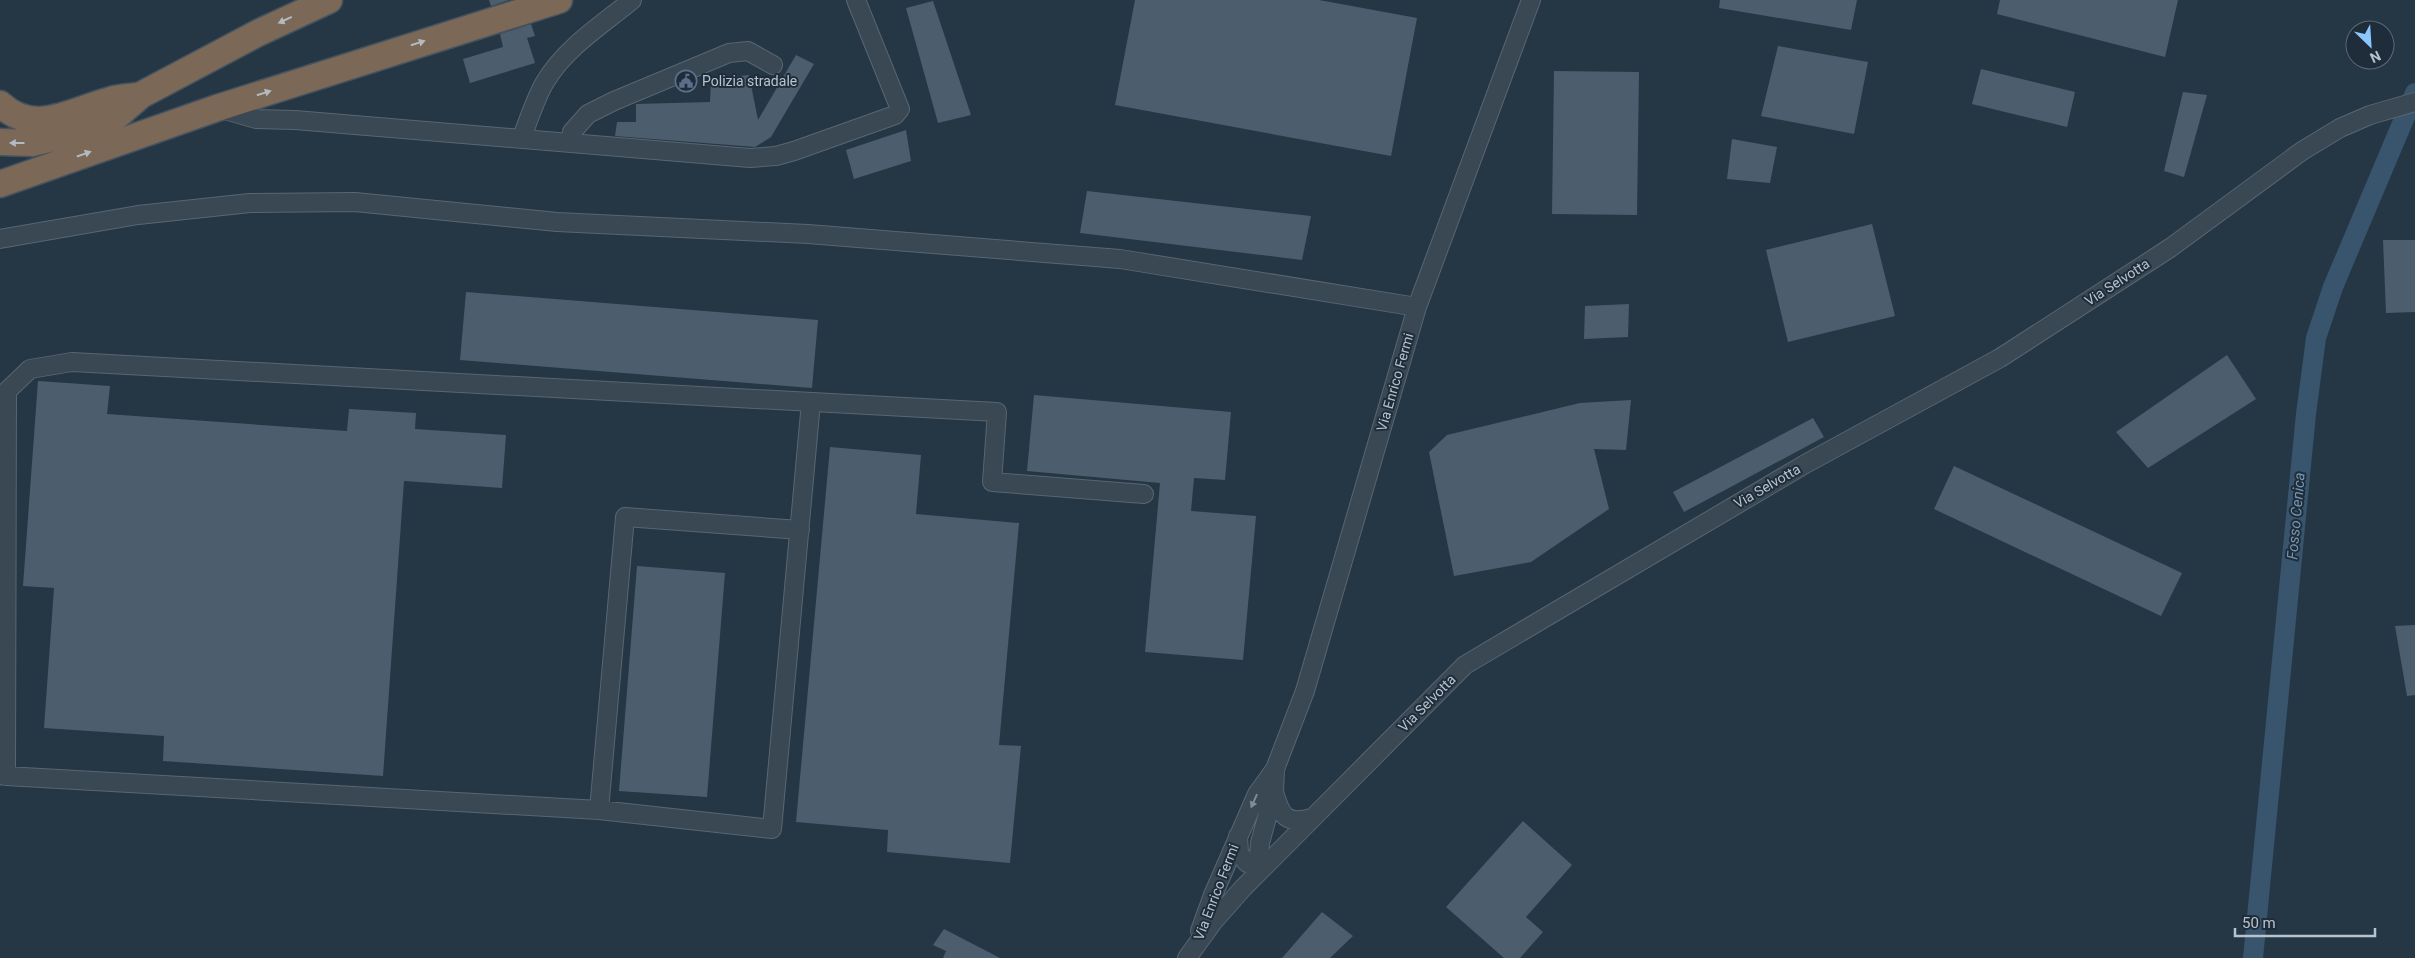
<svg xmlns="http://www.w3.org/2000/svg" width="2415" height="958" font-family="Roboto,sans-serif">
  <style>
    .lines { fill: none; stroke-linecap: round; stroke-linejoin: round }
    .canal { stroke: #38556d; stroke-width: 20 }
    .building { fill: #4c5e6e }
    .minor-casing { stroke: #596672; stroke-width: 20 }
    .highway-casing { stroke: #45535f; stroke-width: 29 }
    .minor { stroke: #3a4854; stroke-width: 18 }
    .highway { stroke: #7b6857; stroke-width: 26 }
    .oneway { fill: #b2bac2 }
    .oneway2 { fill: #7f8c97 }
    .labels { text-anchor: middle; dominant-baseline: central; stroke-width: 4; stroke-linejoin: round; paint-order: stroke }
    .poi-label { font-size: 14px; fill: #b8c3ce; stroke: #1f2d3a; text-anchor: start }
    .street-label { font-size: 14px; fill: #b8c3ce; stroke: #1f2d3a }
    .water-label { font-size: 15px; font-style: italic; fill: #7697b3; stroke: #1f2d3a }
  </style>
  <rect width="100%" height="100%" fill="#253745"/>
  <g class="lines">
    <path class="canal" d="M2253,958L2306,414L2316,338L2333,287L2415,93"/>
  </g>
  <path class="building" d="M489,0H509L491,6Z
    M1135,0H1319L1417,18L1391,156L1115,105Z
    M1720,0H1857L1851,30L1719,8Z
    M2000,0H2178L2165,57L1997,14Z
    M933,1L971,115L938,123L906,8Z
    M531,24L535,36L527,38L535,63L470,83L463,59L503,47L500,34Z
    M1778,46L1868,62L1854,134L1761,116Z
    M796,55L814,64L771,137L755,147L615,136L617,122H636V104L710,102L711,79L749,75L758,120Z
    M1981,69L2075,92L2067,127L1972,104Z
    M1554,71L1639,72L1637,215L1552,214Z
    M2183,92L2207,95L2184,177L2164,171Z
    M906,130L911,161L854,179L846,150Z
    M1732,139L1777,147L1770,183L1727,179Z
    M1087,191L1311,216L1302,260L1080,233Z
    M1872,224L1895,316L1788,342L1766,250Z
    M2383,240H2415V312L2386,313Z
    M466,292L818,320L812,388L460,360Z
    M1629,304L1628,337L1584,339L1585,306Z
    M2227,355L2256,399L2148,468L2116,432Z
    M38,381L110,386L107,414L347,431L349,409L416,413L415,429L506,435L502,488L404,481L383,776L163,761L164,736L44,728L54,588L23,586Z
    M1034,395L1231,412L1225,480L1194,478L1191,511L1256,516L1243,660L1145,652L1160,483L1027,471Z
    M1631,400L1626,450L1594,449L1609,509L1531,562L1454,576L1429,452L1447,435L1580,403Z
    M1813,418L1824,437L1684,512L1673,492Z
    M830,447L921,455L916,514L1019,523L999,745L1021,746L1010,863L887,852L888,830L796,822Z
    M1954,466L2182,573L2161,616L1934,509Z
    M637,566L725,573L707,797L619,791Z
    M2415,625V695L2407,696L2395,626Z
    M1523,821L1572,865L1526,917L1543,932L1520,958H1504L1446,907Z
    M1322,912L1353,936L1330,958H1282Z
    M944,929L1000,958H943L946,951L933,945Z"/>
  <g class="lines">
    <g class="minor-casing">
      <path id="minor" d="M218,108L256,119L295,120L750,158L776,156L794,151L895,115L900,109L856,0
        M521,139C529,120 535,99 545,82C566,47 602,25 632,0
        M570,143L572,132L588,114L614,101L729,53L748,51L773,65
        M0,239L138,215L250,203L355,202L557,222L808,234L1120,259L1417,307
        M800,530L625,517L599,810L772,829L811,402
        M0,775L6,776L7,391L30,369L72,362L997,412L992,482L1144,494
        M6,776L599,810
        M1274,792C1281,816 1286,825 1312,818
        M1238,836L1239,853L1247,863L1266,865
        M1266,865L1259,856L1260,843L1274,792L1275,769
        M1200,931L1213,895L1257,794L1275,769L1305,691L1417,307L1531,0
        M1187,958L1213,922L1243,888L1465,665L1807,463L2000,358L2170,248L2302,151L2340,128L2370,115L2415,102"/>
    </g>
    <g class="highway-casing">
      <path id="highway" d="M0,104C35,137 72,110 111,100C119,97 129,97 138,96
        M0,142L32,143L91,129L118,115L141,95L258,33L329,0
        M0,184L217,108L559,0"/>
    </g>
    <use href="#minor" class="minor"/>
    <use href="#highway" class="highway"/>
  </g>
  <defs><path id="oneway-solid" d="M-6-.8H1V-3.2L6.5 0L1 3.2V.8H-6Z" transform="scale(1.25)"/></defs>
  <g class="oneway">
    <use href="#oneway-solid" transform="translate(285 20) rotate(155)"/>
    <use href="#oneway-solid" transform="translate(418 43) rotate(-18)"/>
    <use href="#oneway-solid" transform="translate(264 93) rotate(-18)"/>
    <use href="#oneway-solid" transform="translate(17 143) rotate(180)"/>
    <use href="#oneway-solid" transform="translate(84 154) rotate(-19)"/>
  </g>
  <use class="oneway2" href="#oneway-solid" transform="translate(1254 801) rotate(114)"/>
  <defs>
    <g id="civic-ring" transform="scale(1.125)"><circle r="9.5" fill="#1f2d3a" stroke="#5c6f8a" stroke-width="1.5"/><path d="M-.6-6.5H3V-4.5H.6V-3L4-1V1h2V6H-6V1h2V-1L-.6-3ZM-1.2 2.5V6h2.4V2.5Z" fill="#5c6f8a"/></g>
  </defs>
  <g fill-rule="evenodd">
    <use href="#civic-ring" x="686" y="81"/>
  </g>
  <g class="labels">
    <g class="poi-label">
      <text x="702" y="81">Polizia stradale</text>
    </g>
    <g class="street-label">
      <text transform="translate(2117 282) rotate(-33)">Via Selvotta</text>
      <text transform="translate(1395 382) rotate(-74)">Via Enrico Fermi</text>
      <text transform="translate(1767 486) rotate(-30)">Via Selvotta</text>
      <text transform="translate(1427 703) rotate(-45)">Via Selvotta</text>
      <text transform="translate(1216 892) rotate(-69)">Via Enrico Fermi</text>
    </g>
    <g class="water-label">
      <text transform="translate(2296 516) rotate(-85)">Fosso Cenica</text>
    </g>
  </g>
  <g transform="translate(2370 45) rotate(155)"><circle r="24" fill="#1f2d3a" stroke="#5c6975"/>
  <path d="M0-4L9 19L0 12L-9 19Z" fill="#8cc6fe"/>
  <text y="-8" font-size="14" font-weight="bold" text-anchor="middle" fill="#b8c3ce">N</text>
  </g>
  <path d="M2235 928v8h140v-8" fill="none" stroke="#b8c3ce" stroke-width="2.5"/>
  <text x="2242" y="928" font-size="15" fill="#b8c3ce" stroke="#1f2d3a" stroke-width="4" paint-order="stroke">50 m</text>
</svg>
